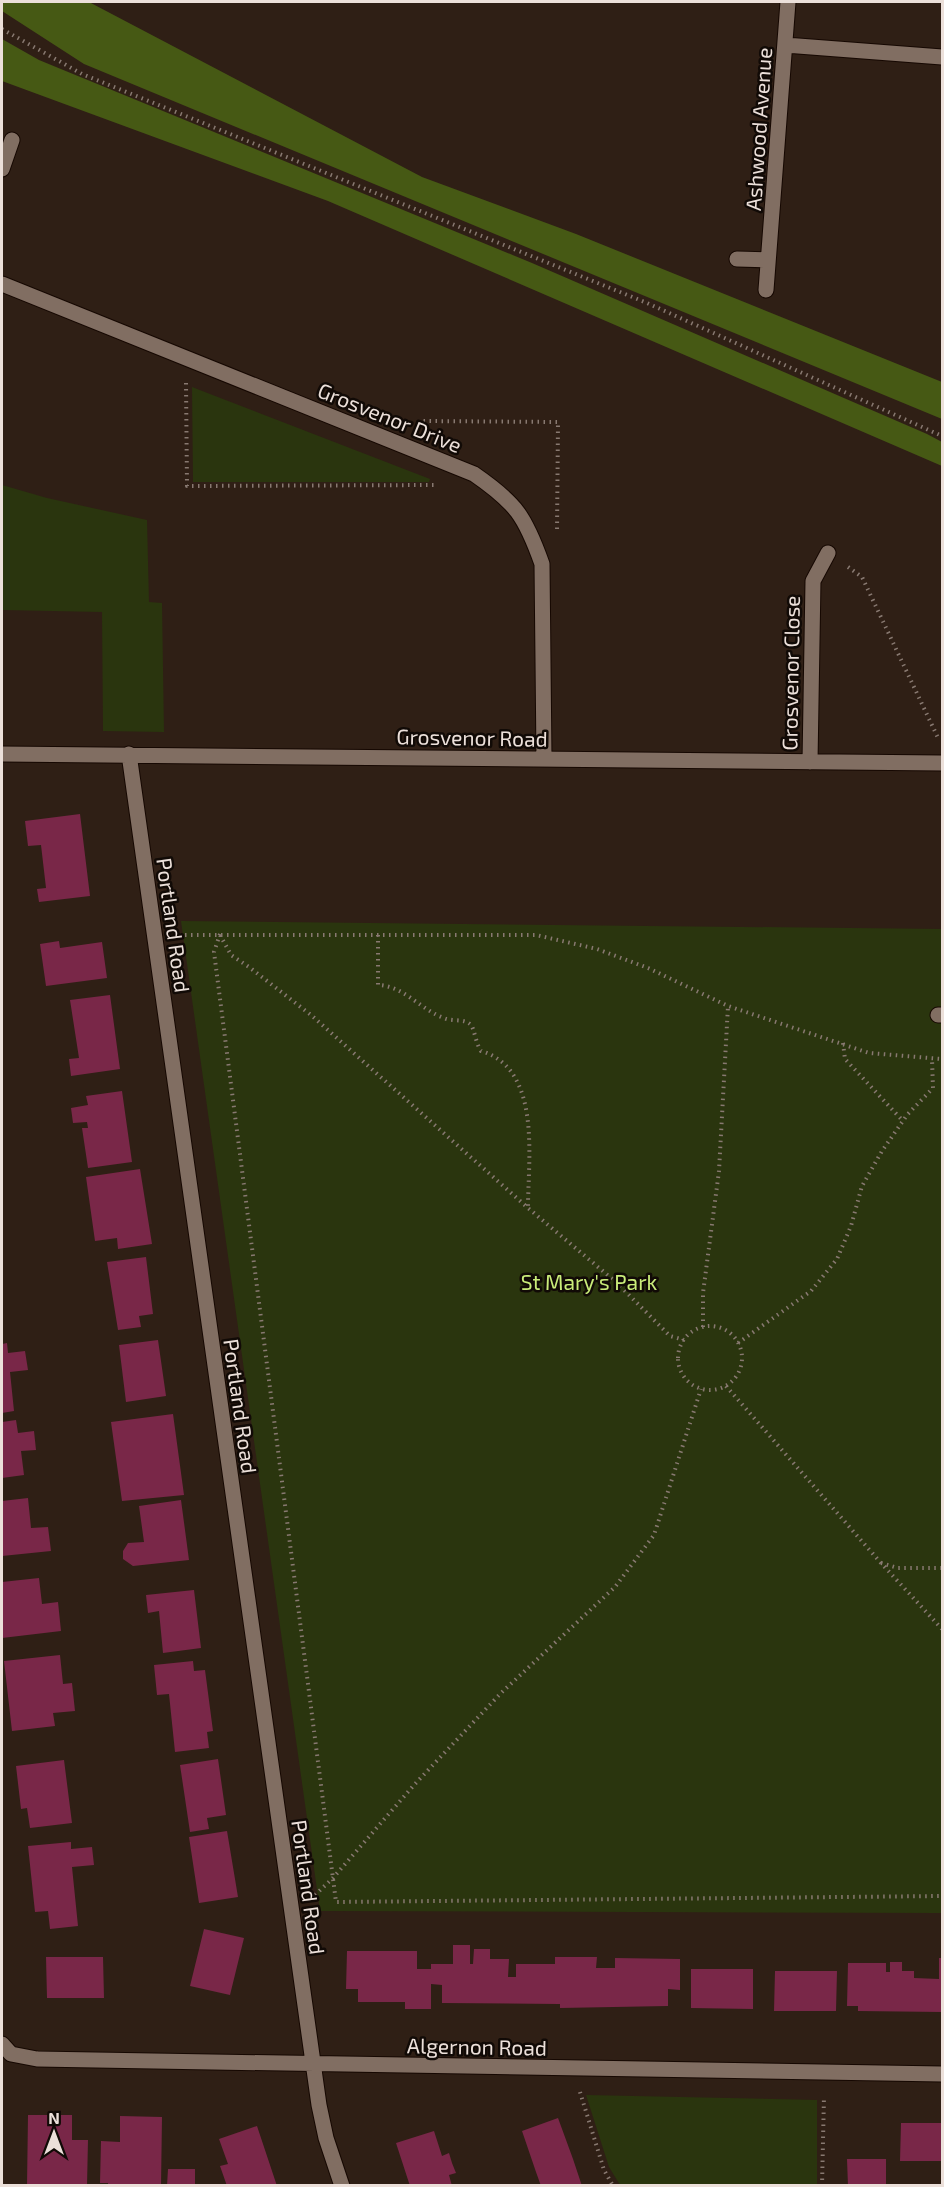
<svg xmlns="http://www.w3.org/2000/svg" width="944" height="2187" font-family="'Exo 2',sans-serif">
  <style>
    .green { fill: #2a350e }
    .forest { fill: #465914 }
    .building { fill: #792748 }
    .lines { fill: none; stroke-linecap: round; stroke-linejoin: round }
    .service-casing { stroke: #160802; stroke-width: 17 }
    .minor-casing { stroke: #160802; stroke-width: 17 }
    .path { stroke: #887971; stroke-width: 4; stroke-dasharray: 1.5 4.5; stroke-linecap: butt }
    .service { stroke: #816e62; stroke-width: 15 }
    .minor { stroke: #816e62; stroke-width: 15 }
    .labels { text-anchor: middle; dominant-baseline: central; stroke-width: 5; stroke-linejoin: round; paint-order: stroke }
    .street-label { font-size: 21px; fill: #ece0da; stroke: #110a06 }
    .park-label { font-size: 21px; fill: #caed7a; stroke: #110a06 }
  </style>
  <rect width="100%" height="100%" fill="#2f1f15"/>
  <path class="green" d="M192,387L430,479L429,482H193Z
    M2,485L47,498L147,520L149,602L162,603L164,732L103,731L102,612L2,610Z
    M181,921L942,929V1913L320,1911Z
    M586,2095L817,2100V2185H620L609,2167Z"/>
  <path class="forest" d="M2,2H89L422,177L576,234L942,382V419L84,64L2,11Z
    M2,39L39,60L532,263L927,434L942,442V466L328,201L2,81Z"/>
  <path class="building" d="M80,814L90,896L39,902L37,889L46,888L41,845L28,846L25,821Z
    M59,941L60,948L102,942L107,978L46,986L40,944Z
    M110,995L120,1069L71,1076L69,1059L79,1058L70,1000Z
    M122,1091L132,1162L88,1168L82,1128H88L87,1122L73,1123L71,1108L88,1105L86,1096Z
    M140,1169L152,1244L118,1249L117,1238L95,1241L86,1177Z
    M146,1257L153,1314L139,1316L141,1327L118,1330L107,1262Z
    M158,1340L166,1396L126,1402L119,1345Z
    M7,1343L8,1353L25,1351L28,1370L10,1372L14,1411L2,1413V1344Z
    M173,1414L184,1495L122,1501L111,1422Z
    M16,1420L18,1433L34,1431L36,1450L21,1451L24,1475L2,1478V1422Z
    M28,1498L31,1528L48,1527L51,1551L2,1556V1501Z
    M181,1500L189,1560L133,1566L123,1559V1551L128,1543L144,1542L139,1506Z
    M39,1578L42,1604L58,1602L61,1631L2,1638V1582Z
    M194,1590L201,1648L163,1653L159,1611L148,1613L146,1595Z
    M60,1655L63,1684L72,1683L75,1711L53,1713L55,1726L12,1731L4,1661Z
    M193,1661L194,1671L205,1670L213,1731L207,1732L209,1748L175,1752L169,1694L157,1695L154,1665Z
    M218,1759L226,1815L207,1818L209,1829L190,1832L180,1765Z
    M64,1760L72,1823L30,1828L27,1808L21,1809L16,1766Z
    M227,1831L238,1897L199,1903L189,1837Z
    M71,1842V1849L92,1847L94,1865L72,1867L78,1926L50,1929L48,1911L35,1912L28,1846Z
    M204,1929L244,1938L230,1995L190,1986Z
    M453,1945H470V1964H473L474,1949H490V1959H509L508,1977H516V1964H555V1957H597L596,1968H615V1958L680,1959V1990L668,1989V2006L560,2008V2004L442,2003V1985L431,1984V2009H405V2002H358V1989H346L347,1951H417V1969H431V1964H453Z
    M46,1957H103L104,1998H47Z
    M939,1958H942V2012L858,2011V2006H847L848,1963H886V1972H890V1962H902V1971H914V1978L939,1979Z
    M691,1969H753V2009L691,2008Z
    M775,1971H837L836,2011H774Z
    M28,2115H72V2140H88L87,2186H27Z
    M120,2116L162,2117L161,2186H108V2183H100L101,2141L120,2142Z
    M558,2118L573,2159L582,2186H541L536,2172L522,2131Z
    M901,2123H942V2161H900Z
    M257,2126L277,2186H234V2184L227,2186L220,2166L228,2164L219,2139Z
    M434,2131L442,2156L449,2153L452,2163L456,2173L449,2175L452,2186H410L396,2143Z
    M847,2159H886V2186H848Z
    M168,2169H195V2186H167Z"/>
  <g class="lines">
    <g class="service-casing">
      <path id="service" d="M2,169L12,140
        M938,1015H942"/>
    </g>
    <g class="minor-casing">
      <path id="minor" d="M785,45L942,57
        M737,259L768,260
        M2,284L474,474C516,503 525,516 542,564L544,759
        M766,290L788,2
        M2,754L942,763
        M129,754L319,2105L326,2138L342,2186
        M810,762L813,581L828,553
        M2,2044L11,2054L37,2059L942,2074"/>
    </g>
    <path class="path" d="M2,29L82,74L647,303L942,436
      M186,383L187,486L436,485
      M420,425L422,421L558,422L557,532
      M848,567L862,577L939,740
      M220,934L214,952L336,1902L942,1896
      M179,935H536L597,949L648,968L728,1006L869,1053L942,1059
      M220,935L231,955L249,967L311,1015L528,1208L617,1283L670,1336L684,1340
      M378,935V985C404,986 421,1010 444,1018C453,1022 464,1018 471,1025C474,1028 476,1044 481,1051C542,1069 528,1158 528,1208
      M843,1043L845,1059L903,1121
      M678 1358a32 32 0 1 1 64 0a32 32 0 1 1-64 0Z
      M703,1327V1293L719,1171L728,1006
      M738,1343L811,1291L837,1259L851,1226L862,1186L882,1151L907,1115L933,1088L932,1059
      M726,1386L881,1563L942,1629
      M881,1563L898,1568H942
      M315,1895L333,1878L414,1785L501,1693L615,1587L654,1535L701,1389
      M580,2092L604,2170L613,2186
      M822,2186L824,2096"/>
    <use href="#service" class="service"/>
    <use href="#minor" class="minor"/>
  </g>
  <g class="labels">
    <g class="street-label">
      <text transform="translate(758 129) rotate(-86)">Ashwood Avenue</text>
      <text transform="translate(390 417) rotate(22)">Grosvenor Drive</text>
      <text transform="translate(790 673) rotate(-89)">Grosvenor Close</text>
      <text transform="translate(472 737) rotate(1)">Grosvenor Road</text>
      <text transform="translate(174 925) rotate(82)">Portland Road</text>
      <text transform="translate(241 1406) rotate(82)">Portland Road</text>
      <text transform="translate(309 1887) rotate(82)">Portland Road</text>
      <text transform="translate(477 2046) rotate(1)">Algernon Road</text>
    </g>
    <g class="park-label">
      <text x="589" y="1281">St Mary's Park</text>
    </g>
  </g>
  <rect width="944" height="2187" fill="none" stroke="#ece0da" stroke-width="6"/>
  <g transform="translate(54 2133)" stroke="#110a06" stroke-width="4.5" paint-order="stroke">
  <path d="M0-4.5L10 22L0 15L-10 22Z" fill="#ece0da"/>
  <text y="-9" font-size="16" font-weight="bold" text-anchor="middle" fill="#ece0da">N</text>
  </g>
</svg>
